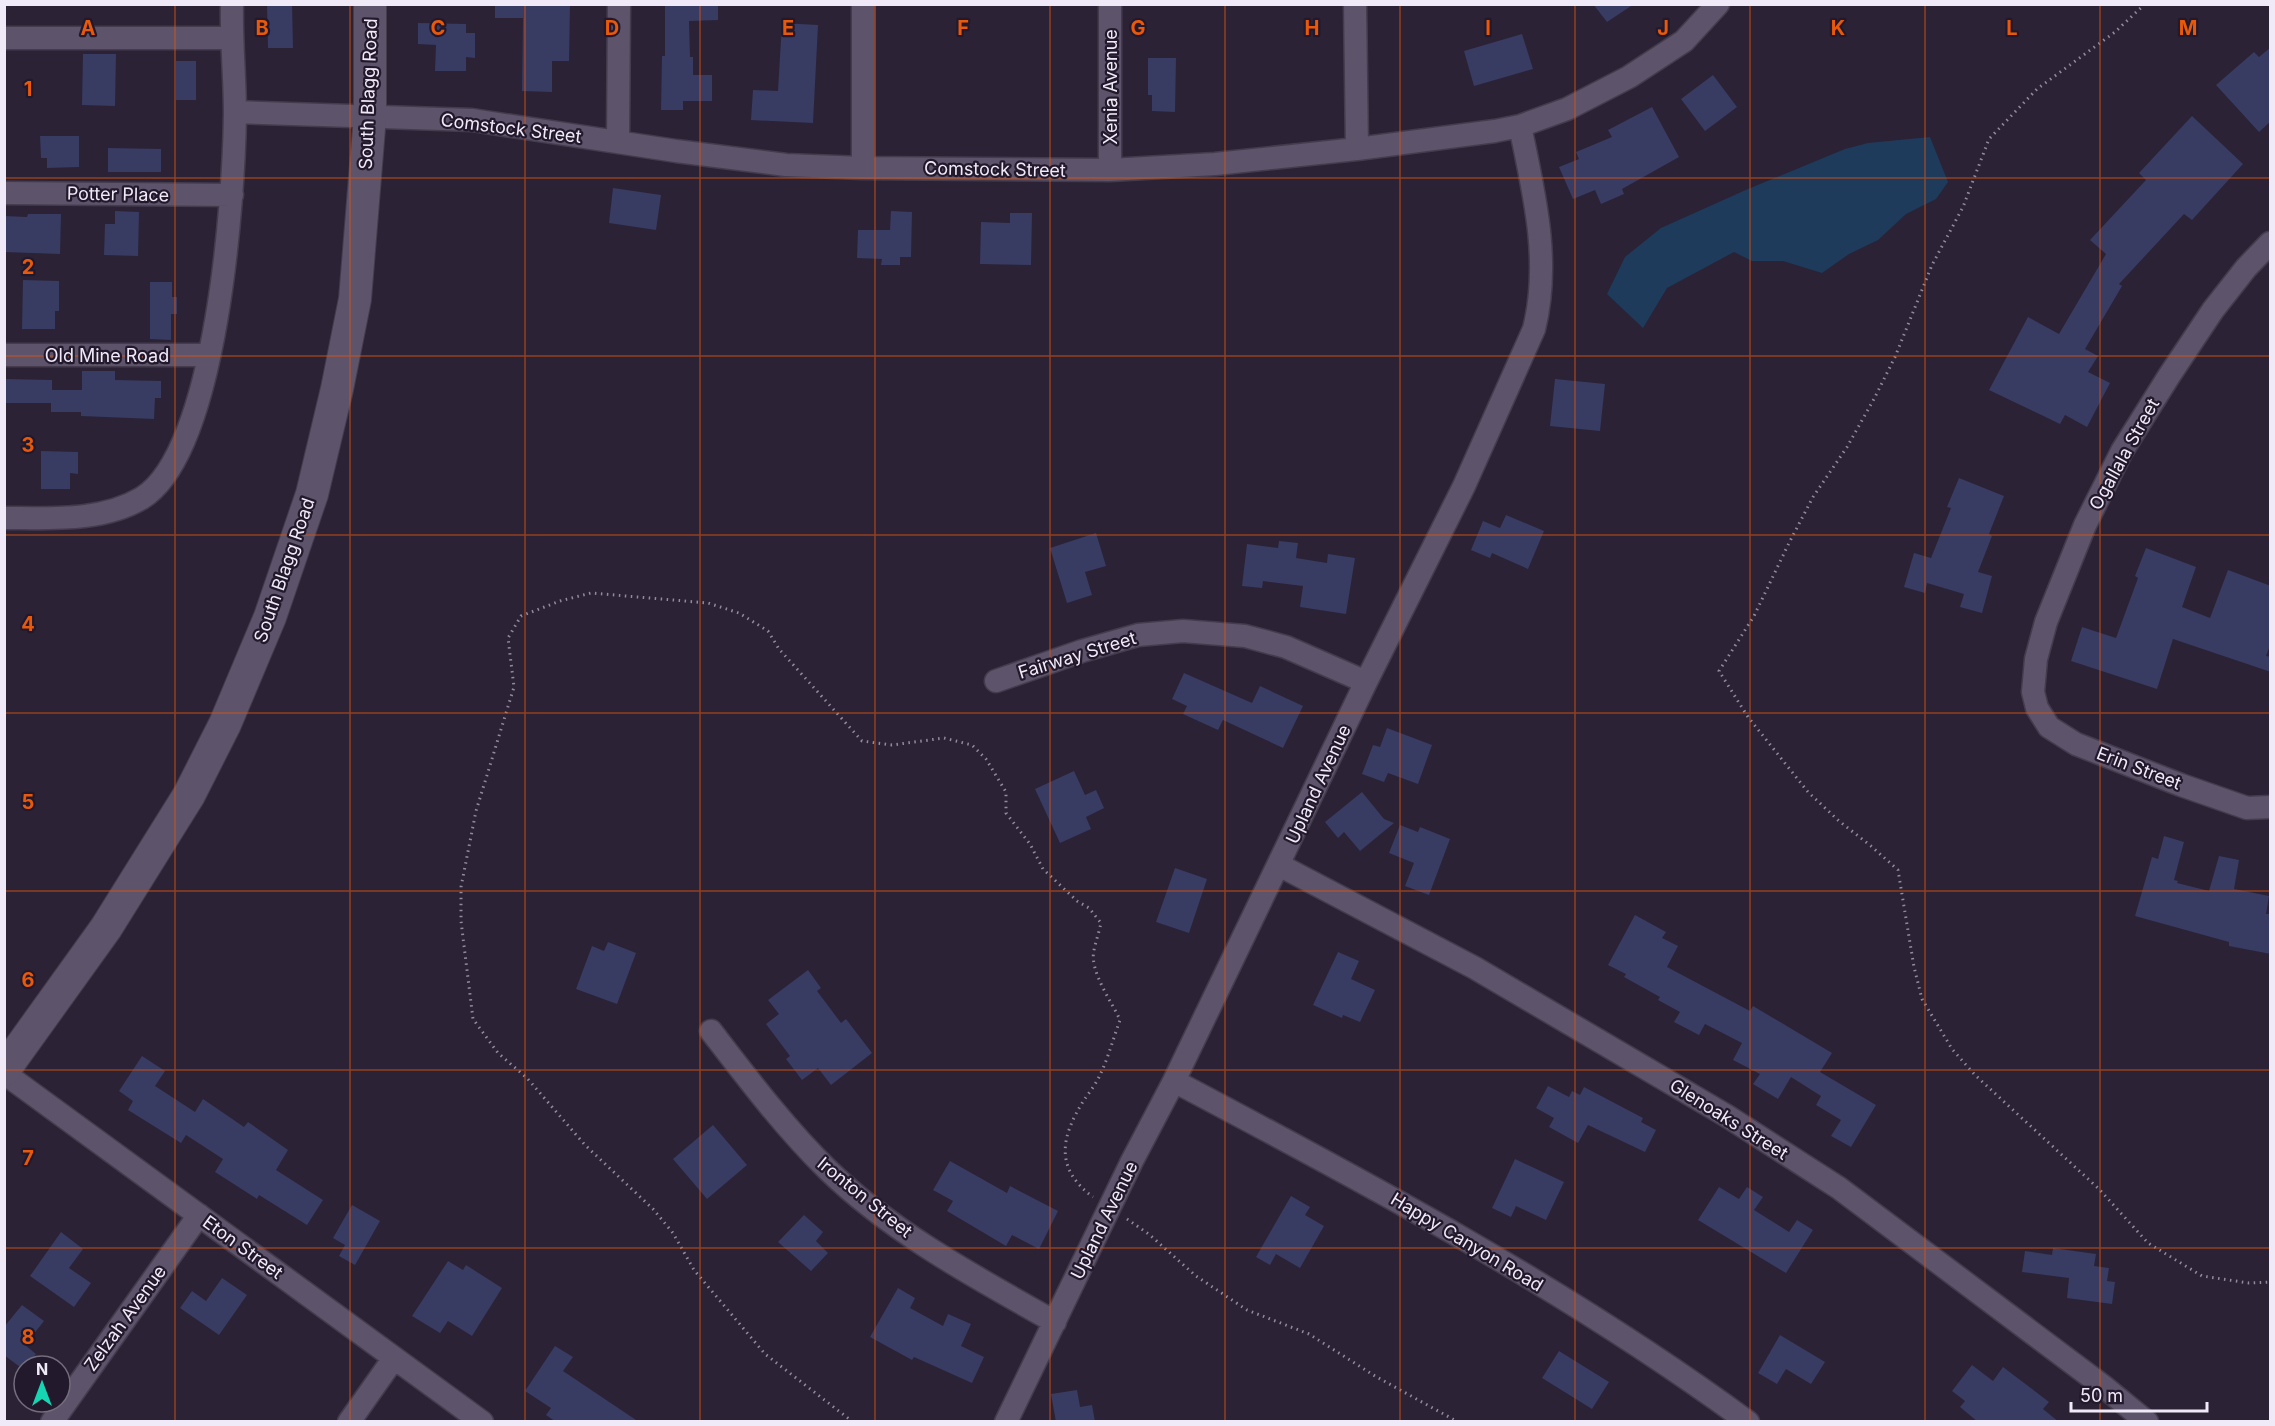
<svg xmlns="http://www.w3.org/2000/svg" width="2275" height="1426" font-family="Inter,sans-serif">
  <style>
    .water { fill: #1e3b5c }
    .building { fill: #383b62 }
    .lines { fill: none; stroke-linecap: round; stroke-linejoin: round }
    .street-casing { stroke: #443c4d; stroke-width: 25 }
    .secondary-casing { stroke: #443c4d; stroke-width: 34 }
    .path { stroke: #928b9b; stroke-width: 3; stroke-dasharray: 1.5 4.5; stroke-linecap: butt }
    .street { stroke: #5d536a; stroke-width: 22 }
    .secondary { stroke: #5d536a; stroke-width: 32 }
    .grid { fill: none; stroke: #e8590c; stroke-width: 1.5; stroke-opacity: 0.55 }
    .labels { text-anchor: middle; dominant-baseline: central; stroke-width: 4.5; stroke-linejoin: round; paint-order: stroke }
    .street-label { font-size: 18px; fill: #f0eaf8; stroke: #22192c }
    .grid-label { font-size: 20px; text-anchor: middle; font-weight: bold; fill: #e8590c; stroke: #22192c; stroke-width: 4.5; stroke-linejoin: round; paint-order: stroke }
  </style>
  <rect width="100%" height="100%" fill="#2b2236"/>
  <path class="water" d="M1930,137L1948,182L1936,199L1906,214L1878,240L1849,254L1822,273L1783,261H1752L1734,252L1667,288L1643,328L1607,294L1625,257L1661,228L1748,189L1845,149L1868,143Z"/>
  <path class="building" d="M267,4H292L293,48H268Z
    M495,4H570L569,61H552V92L522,91L523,18H495Z
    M665,4H718V20L689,21L690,57H693V75H712V101H683V110H661L662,56H665Z
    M1593,4H1634L1607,22Z
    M418,23L466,24V33H475V58L466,57V71H435L436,45L418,44Z
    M782,23L818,25L813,123L751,120L753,90L778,91Z
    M1522,34L1533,69L1474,86L1464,51Z
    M2271,47V121L2259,132L2216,85L2254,52L2259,57Z
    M83,54H116L115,106L82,105Z
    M1148,58H1176L1175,112L1152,111V95H1148Z
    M176,61H196V100H176Z
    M1713,75L1737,107L1705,131L1681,99Z
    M1652,107L1679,157L1622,189L1624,194L1601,204L1595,190L1573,199L1559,167L1579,159L1576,152L1612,137L1608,130Z
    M2192,116L2243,164L2192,220L2184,214L2119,284L2122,286L2085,349L2098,356L2088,372L2110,383L2087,427L2065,415L2060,424L1989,390L2028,317L2059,334L2106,254L2090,240L2146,180L2139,173Z
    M40,136H79V167L47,168V158H41Z
    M108,148L161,149V172H108Z
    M613,188L661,195L656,230L609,223Z
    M115,211L139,212L138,256L104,255L105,224H115Z
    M891,211L912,212L911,257H900V265H881L882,259L857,258L858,230H890Z
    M1010,213H1032L1031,265L980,264L981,222L1010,223Z
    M28,214H61L60,254L4,252V216L27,217Z
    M23,280L59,281V311H55V329H22Z
    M150,282H172V297H177V314H171V340L150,339Z
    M82,371H115V380L161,381V398H155L154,419L81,416V412H51V403H4V379L52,380V390H82Z
    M1555,379L1605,384L1600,431L1550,426Z
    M41,451L78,452V474L70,473V489H41Z
    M1959,478L2004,496L1989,534L1992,536L1978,572L1992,576L1982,613L1960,607L1964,594L1927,583L1925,593L1904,587L1914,553L1931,558L1951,508L1947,507Z
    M1506,515L1544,531L1528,569L1492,553L1490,558L1471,550L1483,521L1500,528Z
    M1096,533L1106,566L1085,572L1092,595L1067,603L1050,548Z
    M1279,541L1298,543L1296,558L1327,563L1328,554L1355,558L1346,614L1300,607L1303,586L1263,581L1262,588L1242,586L1247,544L1278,548Z
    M2146,548L2196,567L2182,607L2210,618L2228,570L2271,586V643L2266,656L2271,657V672L2173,639L2157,689L2071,661L2082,627L2116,638L2138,578L2135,576Z
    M1184,673L1252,703L1260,686L1303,706L1283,748L1223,720L1218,730L1183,714L1187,706L1172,699Z
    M1387,728L1432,745L1418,784L1388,773L1384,782L1362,774L1373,745L1380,747Z
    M1074,771L1085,795L1096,790L1104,808L1086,817L1091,829L1060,843L1035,789Z
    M1362,792L1384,819L1394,823L1360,851L1344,832L1338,838L1325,822Z
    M1400,825L1418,832L1420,827L1450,839L1429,895L1405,886L1414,863L1389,853Z
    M2164,836L2184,842L2174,880L2178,881L2177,883L2209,891L2219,856L2239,860L2234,889L2269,896L2266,914H2271V954L2229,946V942L2135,916L2152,857L2158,859Z
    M1175,868L1207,879L1189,933L1156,922Z
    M1635,915L1666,932L1662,938L1678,946L1667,967L1750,1011L1753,1006L1832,1053L1820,1072L1876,1105L1851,1147L1831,1136L1841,1120L1816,1105L1821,1096L1791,1077L1778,1099L1753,1084L1760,1074L1733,1060L1742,1043L1705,1024L1699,1035L1674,1022L1680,1012L1658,1000L1660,997L1624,977L1626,974L1608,965Z
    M608,942L636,953L617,1004L576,989L592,946L604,951Z
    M1338,952L1359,961L1351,979L1375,990L1360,1022L1343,1015L1342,1018L1313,1005Z
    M808,970L821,988L817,991L841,1023L846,1019L872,1053L831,1085L818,1068L802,1080L786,1059L790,1056L766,1024L779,1014L768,1000Z
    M142,1056L165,1071L155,1086L195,1112L203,1099L244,1127L248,1122L288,1150L276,1170L323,1200L307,1225L259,1195L257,1199L215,1172L223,1159L186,1135L181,1143L128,1110L133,1101L119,1091Z
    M1548,1086L1569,1097L1572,1091L1580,1095L1584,1087L1643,1118L1641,1122L1656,1130L1645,1152L1588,1125L1578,1143L1549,1127L1554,1118L1536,1108Z
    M713,1125L747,1165L707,1199L673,1159Z
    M1515,1159L1564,1182L1546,1220L1516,1206L1511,1217L1492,1208Z
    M950,1161L1007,1193L1010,1186L1058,1211L1039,1249L1012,1235L1006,1246L947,1211L953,1201L933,1190Z
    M1719,1187L1739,1199L1747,1187L1763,1197L1754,1210L1789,1232L1797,1220L1813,1230L1786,1273L1698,1220Z
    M1291,1196L1310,1207L1305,1215L1324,1226L1300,1268L1276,1254L1270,1265L1256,1257Z
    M352,1205L380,1221L355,1265L339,1256L345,1245L333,1238Z
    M804,1215L823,1232L816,1241L828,1253L811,1271L778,1242Z
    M61,1232L83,1249L69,1268L91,1283L74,1307L30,1276Z
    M2053,1248L2096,1254L2094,1266L2109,1268L2107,1281L2115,1282L2112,1304L2067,1298L2069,1278L2022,1272L2025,1251L2052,1255Z
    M448,1261L463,1270L466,1265L502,1288L472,1336L448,1321L440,1333L412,1316Z
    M222,1278L247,1295L219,1335L180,1308L192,1291L206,1301Z
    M898,1288L915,1298L910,1308L943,1326L948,1314L971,1324L961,1346L984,1357L972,1383L914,1357L912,1360L870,1337Z
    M22,1305L44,1321L25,1345L36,1354L27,1366H24V1370L4,1355V1327Z
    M1780,1335L1825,1362L1811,1384L1786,1369L1777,1384L1758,1373Z
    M555,1346L573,1357L563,1371L639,1422H556L546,1415L551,1408L525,1391Z
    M1559,1351L1609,1382L1592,1409L1542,1378Z
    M1972,1365L1993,1381L2003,1367L2049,1402L2043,1409L2059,1422H1978L1960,1407L1965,1401L1952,1391Z
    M1077,1390L1080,1407L1092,1405L1095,1422H1056L1051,1394Z"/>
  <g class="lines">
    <g class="street-casing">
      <path id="street" d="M863,4V168
        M1355,4L1357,149
        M4,38H231
        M235,112L472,120L676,151L786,165L863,168L1110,170L1215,164L1357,149L1495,131L1520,126L1567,109L1629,77L1684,41L1718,4
        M618,141L619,4
        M1110,170V4
        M4,193L232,195
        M2270,243L2246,268L2213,310L2169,376L2122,451L2085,525L2046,622L2036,659L2033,692L2037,708L2049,727L2076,744L2181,785L2247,808L2270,807
        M4,355H209
        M4,518C50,518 102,522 142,498C217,452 234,197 235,114C235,77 231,41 232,4
        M996,681L1082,651L1138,635L1183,631L1245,636L1286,647L1366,682
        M1279,865L1475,968L1727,1116L1839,1188L2103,1386L2147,1422
        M711,1031C748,1079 785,1128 828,1170C894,1234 977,1278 1055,1322
        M4,1073L482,1422
        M1174,1081C1371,1185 1568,1290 1748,1422
        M52,1422L199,1215
        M349,1422L394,1358
        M1006,1422L1132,1161L1174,1081L1366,682L1464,486L1534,329C1551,261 1534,193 1520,126"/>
    </g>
    <g class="secondary-casing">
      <path id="secondary" d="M4,1070L106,928L189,795L225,724L270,617L312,494L337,389L355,299L370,116V4"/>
    </g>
    <path class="path" d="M2145,4L2115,32L2037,89L1989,139L1963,207L1932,265L1895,357L1874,399L1847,447L1813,497L1789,543L1754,616L1719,671L1748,717L1808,792L1839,821L1871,846L1898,870L1914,967L1922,999L1952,1049L1975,1075L2099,1189L2148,1243L2202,1276L2249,1283L2270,1282
      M1127,1219L1150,1235L1196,1276L1247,1310L1309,1334L1375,1376L1458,1422
      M853,1422L765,1354L694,1270L673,1233L653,1209L585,1145L527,1078L498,1053L473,1019L461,921V887L476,811L514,687L508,638L521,616L560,601L591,593L708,603L739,613L768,631L779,649L862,741L892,745L944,738L972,745L986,759L1006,792V813L1030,844L1043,869L1077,901L1089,908L1101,923C1099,932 1096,941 1094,950C1089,971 1112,1002 1120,1020C1113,1039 1108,1059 1099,1077C1095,1085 1089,1093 1084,1100C1060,1138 1055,1169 1093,1197"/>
    <use href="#street" class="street"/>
    <use href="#secondary" class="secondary"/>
  </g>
  <path class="grid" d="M175,4V1422M350,4V1422M525,4V1422M700,4V1422M875,4V1422M1050,4V1422M1225,4V1422M1400,4V1422M1575,4V1422M1750,4V1422M1925,4V1422M2100,4V1422M4,178H2270M4,356H2270M4,535H2270M4,713H2270M4,891H2270M4,1070H2270M4,1248H2270"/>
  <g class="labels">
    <g class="street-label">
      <text transform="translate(1110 87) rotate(-90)">Xenia Avenue</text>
      <text transform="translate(368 94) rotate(-88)">South Blagg Road</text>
      <text transform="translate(511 128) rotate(7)">Comstock Street</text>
      <text transform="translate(995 169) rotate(1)">Comstock Street</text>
      <text transform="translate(118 194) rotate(1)">Potter Place</text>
      <text x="107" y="355">Old Mine Road</text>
      <text transform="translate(2124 454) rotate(-61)">Ogallala Street</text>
      <text transform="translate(284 570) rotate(-71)">South Blagg Road</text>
      <text transform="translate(1077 655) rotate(-17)">Fairway Street</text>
      <text transform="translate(2139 768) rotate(21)">Erin Street</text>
      <text transform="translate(1318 784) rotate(-65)">Upland Avenue</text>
      <text transform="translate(1729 1119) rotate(32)">Glenoaks Street</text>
      <text transform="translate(865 1197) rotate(39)">Ironton Street</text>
      <text transform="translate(1104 1220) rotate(-64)">Upland Avenue</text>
      <text transform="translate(1467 1242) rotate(31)">Happy Canyon Road</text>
      <text transform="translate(243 1247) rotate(36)">Eton Street</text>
      <text transform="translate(125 1318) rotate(-54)">Zelzah Avenue</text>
    </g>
  </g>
  <g class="grid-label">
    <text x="88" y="35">A</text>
    <text x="262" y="35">B</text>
    <text x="438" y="35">C</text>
    <text x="612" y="35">D</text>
    <text x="788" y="35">E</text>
    <text x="963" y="35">F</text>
    <text x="1138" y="35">G</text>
    <text x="1312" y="35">H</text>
    <text x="1488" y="35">I</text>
    <text x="1663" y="35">J</text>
    <text x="1838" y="35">K</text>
    <text x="2012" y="35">L</text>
    <text x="2188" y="35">M</text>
    <text x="28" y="96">1</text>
    <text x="28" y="274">2</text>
    <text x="28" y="452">3</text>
    <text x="28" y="631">4</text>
    <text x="28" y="809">5</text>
    <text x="28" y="987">6</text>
    <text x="28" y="1165">7</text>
    <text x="28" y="1344">8</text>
  </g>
  <rect width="2275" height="1426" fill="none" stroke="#f0eaf8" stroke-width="12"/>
  <g transform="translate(42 1384)"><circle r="28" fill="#22192c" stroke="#746d7e" stroke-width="1.5"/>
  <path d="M0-4.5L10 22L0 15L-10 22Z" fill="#16d5b3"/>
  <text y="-9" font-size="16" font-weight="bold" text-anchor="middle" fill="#f0eaf8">N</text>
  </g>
  <path d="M2071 1402v9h136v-9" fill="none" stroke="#f0eaf8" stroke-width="3"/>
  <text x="2080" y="1402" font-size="18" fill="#f0eaf8" stroke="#22192c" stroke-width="4.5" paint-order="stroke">50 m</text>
</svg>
